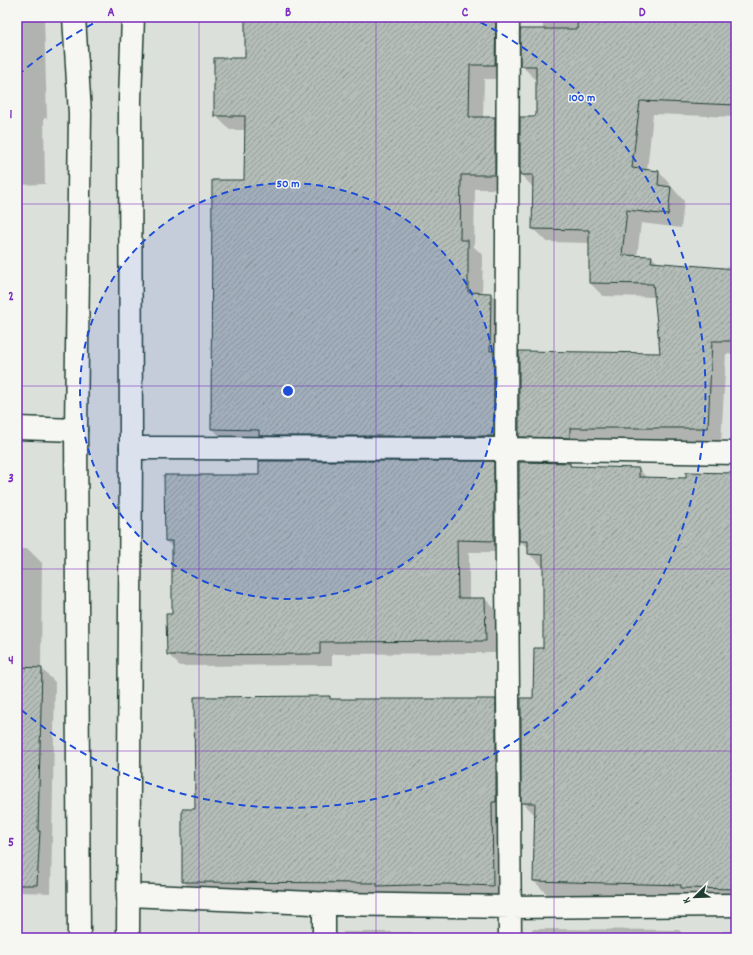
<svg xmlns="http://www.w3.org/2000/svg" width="753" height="955" font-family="Dekko,sans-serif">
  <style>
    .built { fill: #dce0db }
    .shadow { fill: #0003 }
    .building { fill: url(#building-hatch); stroke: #1f3d34 }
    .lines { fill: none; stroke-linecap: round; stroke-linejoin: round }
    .minor-casing { stroke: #1f3d34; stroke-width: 25 }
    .primary-casing { stroke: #1f3d34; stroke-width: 25 }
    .minor { stroke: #f6f6f2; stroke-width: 22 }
    .primary { stroke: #f6f6f2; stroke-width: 22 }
    .grid { fill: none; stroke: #7b2cbf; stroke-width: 1; stroke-opacity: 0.55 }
    .ring { fill: none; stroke: #1d4ed8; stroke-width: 2; stroke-dasharray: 7 5 }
    .centre { fill: #1d4ed8; stroke: #f6f6f2; stroke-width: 2 }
    .ring-label { font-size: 12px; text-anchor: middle; font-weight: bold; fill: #1d4ed8; stroke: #f6f6f2; stroke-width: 3; stroke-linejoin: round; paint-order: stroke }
    .neatline { fill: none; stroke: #7b2cbf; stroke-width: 1.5 }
    .grid-label { font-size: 13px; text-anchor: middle; font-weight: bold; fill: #7b2cbf }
  </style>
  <defs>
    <pattern id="building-hatch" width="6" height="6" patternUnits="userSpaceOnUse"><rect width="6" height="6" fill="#b4bdb8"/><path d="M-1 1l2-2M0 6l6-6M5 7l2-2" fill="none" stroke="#929b96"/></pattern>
  </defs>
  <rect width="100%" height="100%" fill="#edefea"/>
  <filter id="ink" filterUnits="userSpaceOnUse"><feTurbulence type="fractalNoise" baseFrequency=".025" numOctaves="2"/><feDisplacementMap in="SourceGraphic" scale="8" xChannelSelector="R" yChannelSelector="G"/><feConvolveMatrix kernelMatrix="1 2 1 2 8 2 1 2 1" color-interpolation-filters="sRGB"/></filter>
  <g filter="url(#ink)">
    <path class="built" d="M17,17H736V938H17Z"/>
    <path class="shadow" d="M17,17H44L47,118H44L45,184L17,185Z
      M246,17H511L510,79H484L483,118H495L509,132V189H475L474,247L483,255L482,294H491L505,309L508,451L226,443L212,428L246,181V130H230L215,115L246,59Z
      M543,17H736V117L653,114L647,171L659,172L684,201L681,228L641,223L637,257H652L658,263L736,270V354H726L721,442L583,441L533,450L520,436L661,354L655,297L603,296L590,283V243L547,242L533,229L534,188L521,175L537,116V79H535L521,65L543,30Z
      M17,310L18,311L19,402H17Z
      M493,462L505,475L506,552H469V599H485L497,611L498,653L332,654V665L180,666L168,654L173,615V548L166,541L260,476Z
      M569,464L573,467L639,469L647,478L687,479V473H736V902L694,898L548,895L534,881L535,815L522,802L534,699L544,649V568L529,554V549L520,541Z
      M17,549H28L42,563L41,668L55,682L51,893L17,892Z
      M329,697L333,700H495L510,714L507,900L198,896L183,881L196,810Z
      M532,929L679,930L687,938H532Z
      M723,931H736V938H723Z
      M343,932H412L418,938H343Z"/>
    <path class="building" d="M245,17H496L495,65H470L469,117H495V175H461L460,240H468V292L491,293L490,351H494V436H259V430L211,429L212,180H244L245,116H214V58H245Z
      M578,17H736V105L640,101L632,168L659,171L658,185L671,187L668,215L627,210L622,255L652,256L651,262L736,269V341H712L708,428H570V438L519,437V351L660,353L653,284L589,283V230L532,229L533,175H520V117H534L536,115V66H520V29H577Z
      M259,461H494V541L457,540L458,598H485L486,641L320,642V654L167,655L166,614H172V541H165L164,475H259Z
      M519,462L570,463V466L639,468V477L686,478V472L736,473V889L681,888V885L533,881L535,803H521V698H533L534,648H543V555L528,554V541H519Z
      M17,667L42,668L38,831H40L37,885H17Z
      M330,696V699H496V802H492L493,886L447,884L377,886V883L182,882V809H195L194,697Z"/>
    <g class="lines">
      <g class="minor-casing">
        <path id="minor" d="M508,17L506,449L510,938
          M17,428L76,430
          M131,448L506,449L736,453
          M128,895L336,904L510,907L736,905
          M324,903V938"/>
      </g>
      <g class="primary-casing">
        <path id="primary" d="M74,17L80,114L76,430L79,938
          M128,938L131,448L130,100L133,17"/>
      </g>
      <use href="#minor" class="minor"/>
      <use href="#primary" class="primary"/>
    </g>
  </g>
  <path class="grid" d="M199,17V938M376,17V938M554,17V938M17,204H736M17,386H736M17,569H736M17,751H736"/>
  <circle cx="288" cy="391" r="208" fill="#1d4ed8" fill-opacity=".12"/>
  <g class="ring">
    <circle cx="288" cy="391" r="208"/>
    <path d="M18 75A416 416 0 0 1 106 17M470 17A416 416 0 1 1 18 707"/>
  </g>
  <circle cx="288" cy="391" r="6" class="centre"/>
  <g class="ring-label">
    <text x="582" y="101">100 m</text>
    <text x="288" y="187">50 m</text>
  </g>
  <rect width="753" height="955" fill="none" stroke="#f6f6f2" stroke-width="44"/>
  <g transform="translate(695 897) rotate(247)" stroke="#f6f6f2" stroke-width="3" paint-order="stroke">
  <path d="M0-3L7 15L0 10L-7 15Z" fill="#1f3d34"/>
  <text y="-6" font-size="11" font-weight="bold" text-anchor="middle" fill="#1f3d34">K</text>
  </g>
  <rect x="22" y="22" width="709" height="911" class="neatline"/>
  <g class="grid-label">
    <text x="111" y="16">A</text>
    <text x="288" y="16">B</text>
    <text x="465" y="16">C</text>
    <text x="642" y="16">D</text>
    <text x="11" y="118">1</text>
    <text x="11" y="300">2</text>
    <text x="11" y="482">3</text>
    <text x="11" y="664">4</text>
    <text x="11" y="846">5</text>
  </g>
</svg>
